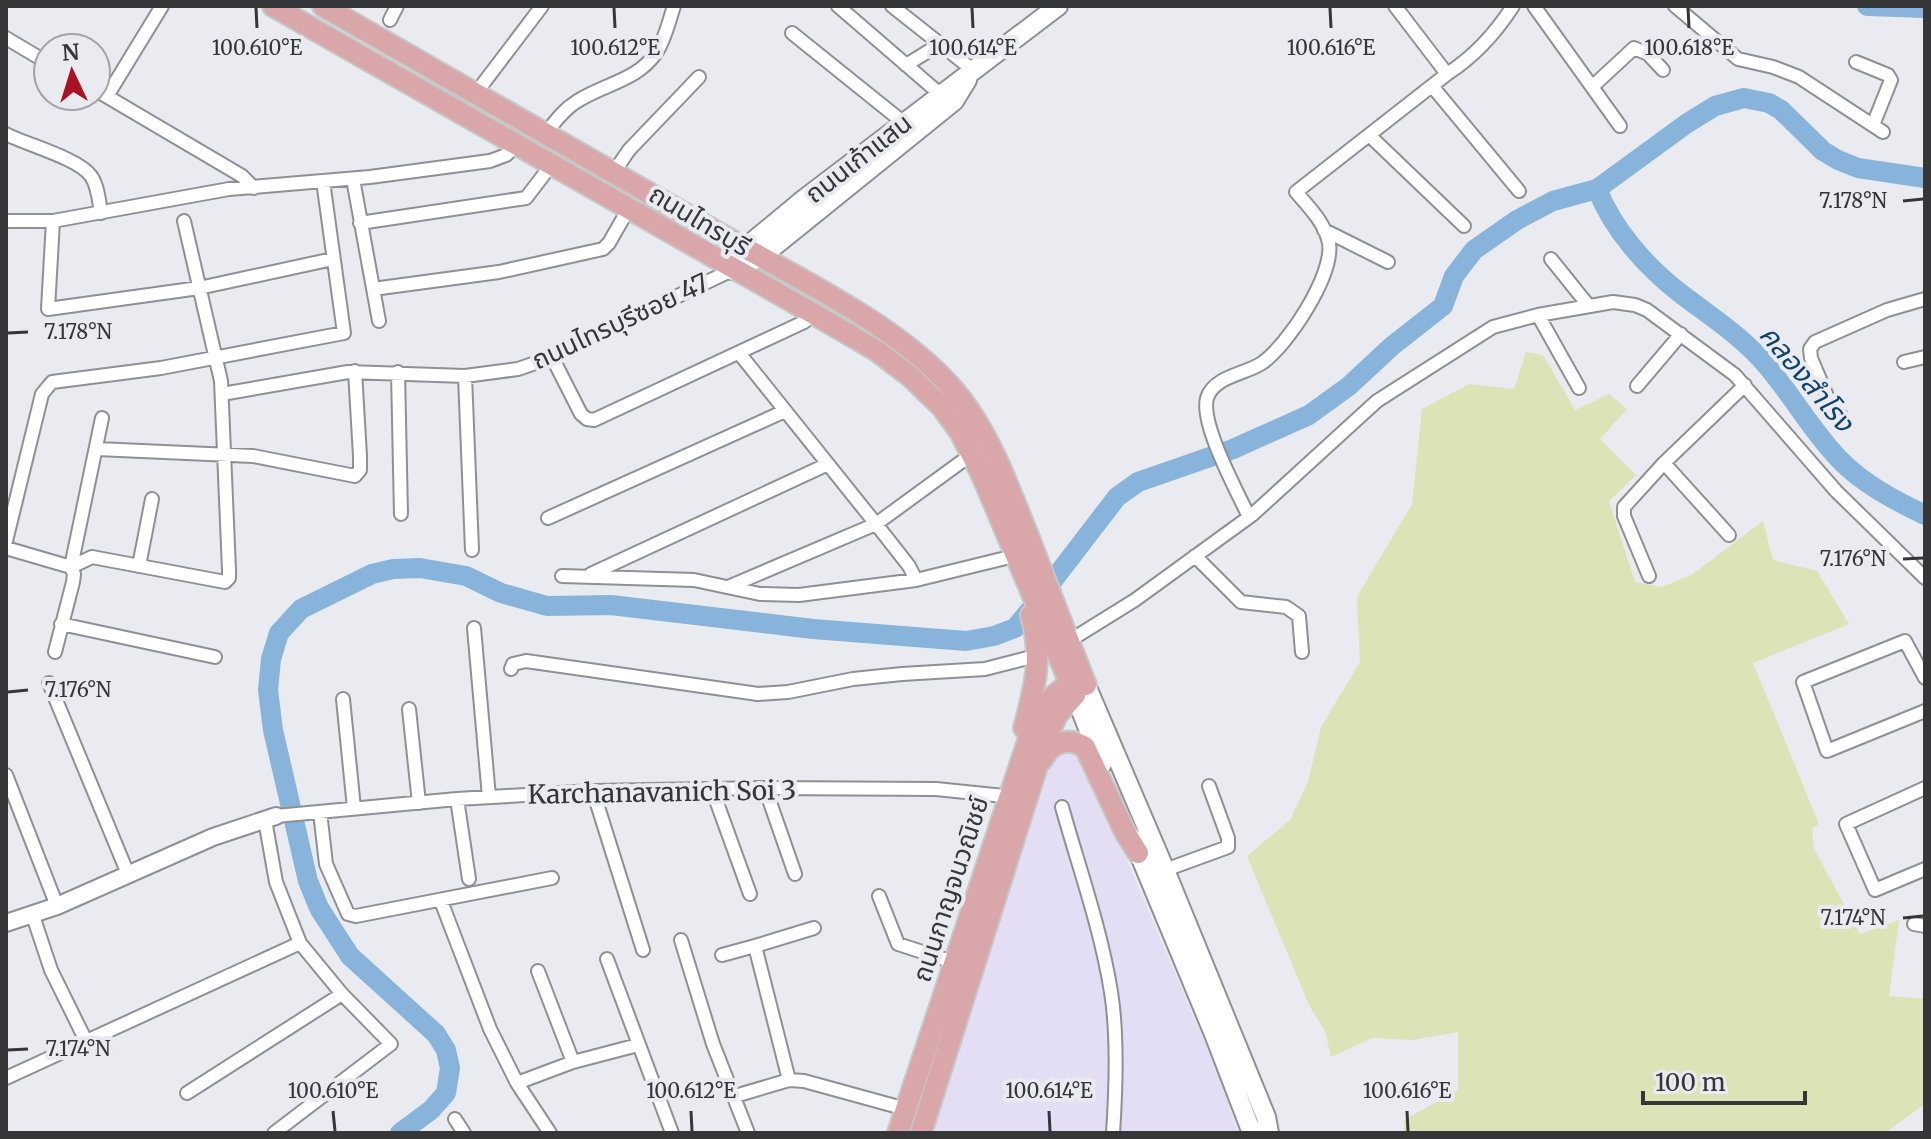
<svg xmlns="http://www.w3.org/2000/svg" width="1931" height="1139" font-family="Merriweather,'Noto Sans Thai',serif">
  <style>
    .commercial { fill: #e3def4 }
    .green { fill: #dae4b6 }
    .lines { fill: none; stroke-linecap: round; stroke-linejoin: round }
    .river { stroke: #88b4dc; stroke-width: 20 }
    .minor-casing { stroke: #8e9094; stroke-width: 16 }
    .tertiary-casing { stroke: #8e9094; stroke-width: 20 }
    .secondary-casing { stroke: #8e9094; stroke-width: 22 }
    .primary-casing { stroke: #c6c7c7; stroke-width: 24 }
    .minor { stroke: #fff; stroke-width: 12 }
    .tertiary { stroke: #fff; stroke-width: 16 }
    .secondary { stroke: #fff; stroke-width: 18 }
    .primary { stroke: #d9a6aa; stroke-width: 20 }
    .ticks { fill: none; stroke: #353638; stroke-width: 3 }
    .labels { text-anchor: middle; dominant-baseline: central; stroke-width: 8; stroke-linejoin: round; paint-order: stroke }
    .street-label { font-size: 26px; fill: #353638; stroke: #e9ebf0 }
    .water-label { font-size: 28px; font-style: italic; fill: #11436a; stroke: #e9ebf0 }
    .ticks-label { font-size: 20px; text-anchor: middle; fill: #353638; stroke: #e9ebf0; stroke-width: 8; stroke-linejoin: round; paint-order: stroke }
  </style>
  <rect width="100%" height="100%" fill="#e9ebf0"/>
  <path class="commercial" d="M1070,752L1082,755L1099,795L1219,1076L1238,1133H932L1046,770L1058,755Z"/>
  <path class="green" d="M1526,352L1543,355L1575,410L1609,394L1627,409L1600,439L1636,475L1609,501L1635,582L1662,587L1693,574L1763,521L1773,560L1817,571L1849,624L1753,663L1819,824L1812,828L1814,849L1860,934L1899,920L1889,996L1925,999V1104L1885,1133H1404V1120L1458,1090V1032L1412,1040L1372,1038L1331,1057L1325,1031L1309,1005L1247,856L1290,820L1308,782L1321,727L1360,662L1357,597L1412,504L1422,409L1469,384L1514,389Z"/>
  <g class="lines">
    <path class="river" d="M1867,6L1925,8
      M1597,189C1613,229 1645,266 1680,293C1707,314 1736,332 1760,358C1789,389 1809,428 1839,459C1863,484 1894,500 1925,515
      M400,1133L431,1110L446,1093L450,1068L446,1050L436,1034L350,956L319,908L308,881L273,730L268,690L271,659L279,633L301,609L372,574L393,569L420,568L466,576L501,593L547,606L611,605L813,629L966,641L994,636L1015,628L1031,609L1117,497L1138,482L1233,449L1309,415L1349,386L1392,346L1443,306L1454,276L1474,250L1517,220L1553,201L1597,189L1686,124L1715,106L1744,98L1769,103L1781,110L1823,151L1838,160L1858,168L1925,178"/>
    <g class="minor-casing">
      <path id="minor" d="M838,6L940,94
        M892,6L973,70
        M1395,6L1447,74
        M1534,6L1620,126
        M1675,6L1738,59L1773,67L1799,77L1883,132
        M390,20L397,6
        M792,33L904,123
        M6,38L48,63
        M1856,62L1888,75L1891,80L1873,125
        M906,65L940,44
        M1432,86L1519,191
        M1592,87L1634,48L1648,54L1663,70
        M96,90L242,176L254,188
        M476,93L542,6
        M107,96L162,6
        M546,133C555,122 563,110 576,102C603,84 637,81 656,53C665,40 669,21 674,6
        M6,134C27,145 78,158 91,176C98,186 99,201 101,213
        M1370,136L1464,226
        M614,172L629,150L699,77
        M353,179L379,321
        M6,221H53L229,189L370,177L490,161L506,155L517,145
        M53,221L48,309L199,288L333,259
        M360,223L526,198L552,164
        M1324,230L1388,262
        M1551,259L1588,305
        M373,289L499,272L603,249L609,243L629,208
        M1538,315L1579,388
        M739,353L876,524L909,566L916,580
        M552,357L581,414L587,419L594,420L804,322L814,314
        M1904,362L1925,357
        M398,372L401,514
        M465,376L472,550
        M1637,386L1681,334
        M222,394L348,372L465,376L518,369L544,360L732,270
        M1841,416L1835,415L1832,408L1811,358L1810,349L1815,342L1887,310L1925,299
        M102,418L71,567L92,557L225,582L229,578V570L221,381L184,221
        M97,449L253,456L355,476L360,470V456L355,371
        M1664,463L1729,535
        M1249,517C1237,491 1200,424 1207,398C1214,376 1246,374 1262,363C1288,345 1334,275 1329,243C1325,223 1309,207 1296,192L1447,74C1475,56 1495,34 1513,6
        M548,518L785,411
        M6,541L42,394L52,382L161,368L344,333L323,181
        M6,548L71,567L74,574L73,582L55,652
        M1195,556L1241,602L1286,607L1299,616L1302,652
        M139,566L152,499
        M591,574L828,464
        M562,576L694,580L760,594L799,595L916,580L1014,556
        M1649,576L1624,516V507L1664,463L1745,385
        M728,587L876,524L972,454
        M61,624L215,657
        M474,628L489,797
        M1069,641L1135,600L1252,515L1377,401L1493,327L1538,315L1613,302L1635,305L1647,310L1735,375L1836,491L1925,578
        M511,669L513,664L526,661L758,694L788,692L853,679L902,674L985,669L1039,655
        M1925,678L1905,641L1803,682L1827,751L1925,711
        M49,683L128,874
        M343,699L354,808
        M409,709L419,803
        M6,775L57,906
        M765,788L795,874
        M1925,788L1846,824L1875,890L1925,869
        M712,789L750,894
        M593,791L643,950
        M457,799L469,879
        M1062,807C1079,868 1101,929 1111,992C1118,1036 1116,1089 1113,1133
        M320,812L326,864L348,914L356,916L552,878
        M276,816L457,799L593,791L765,788L936,789L1004,796
        M265,820L276,882L300,943L342,994L391,1044L274,1133
        M1165,870L1228,847V838L1209,786
        M879,896L898,944L953,962
        M441,901L490,1029L517,1083L550,1133
        M32,913L51,970L86,1041
        M1914,924L1925,926
        M681,940L713,1044L748,1133
        M722,955L755,946
        M607,959L672,1133
        M538,971L573,1062
        M6,1078L300,943
        M789,1080L755,946L814,928
        M517,1083L573,1062L638,1045
        M187,1093L342,994
        M735,1096L789,1080L804,1081L906,1109
        M455,1119L464,1133"/>
    </g>
    <g class="tertiary-casing">
      <path id="tertiary" d="M6,923L57,906L213,837L276,816"/>
    </g>
    <g class="secondary-casing">
      <path id="secondary" d="M749,262L762,256L954,101L967,80
        M732,270L745,248L803,200L1058,6
        M1086,685L1165,870L1266,1117L1269,1133
        M1075,695L1102,764
        M1133,839L1214,1034L1252,1133"/>
    </g>
    <g class="primary-casing">
      <path id="primary" d="M273,6L814,314L877,351L911,377L941,406L960,432L981,473L1075,695
        M323,6C456,82 589,158 722,235C798,279 913,332 964,403C993,442 1009,489 1027,533C1047,584 1066,635 1086,685
        M1024,728C1035,687 1043,657 1031,615
        M1042,760C1051,743 1067,736 1085,747L1125,832L1138,853
        M898,1133L1031,732C1041,712 1054,686 1080,682
        M921,1133L1045,741L1057,715L1075,695L1079,684"/>
    </g>
    <use href="#minor" class="minor"/>
    <use href="#tertiary" class="tertiary"/>
    <use href="#secondary" class="secondary"/>
    <use href="#primary" class="primary"/>
  </g>
  <path class="ticks" d="M256,8L257,28M614,8L615,28M972,8L973,28M1330,8L1331,28M1688,8L1689,28M1903,201L1923,199M8,333L28,332M1903,559L1923,558M8,692L28,690M1903,918L1923,916M8,1050L28,1049M333,1111L335,1131M691,1111L692,1131M1049,1111L1050,1131M1407,1111L1408,1131"/>
  <g class="labels">
    <g class="street-label">
      <text transform="translate(858 158) rotate(-38)">ถนนเก้าแสน</text>
      <text transform="translate(700 220) rotate(31)">ถนนไทรบุรี</text>
      <text transform="translate(620 321) rotate(-25)">ถนนไทรบุรีซอย 47</text>
      <text transform="translate(662 792) rotate(-1)">Karchanavanich Soi 3</text>
      <text transform="translate(950 889) rotate(-72)">ถนนกาญจนวณิชย์</text>
    </g>
    <g class="water-label">
      <text transform="translate(1807 378) rotate(50)">คลองสำโรง</text>
    </g>
  </g>
  <g class="ticks-label">
    <text x="257" y="55">100.610°E</text>
    <text x="615" y="55">100.612°E</text>
    <text x="973" y="55">100.614°E</text>
    <text x="1331" y="55">100.616°E</text>
    <text x="1689" y="55">100.618°E</text>
    <text x="1853" y="208">7.178°N</text>
    <text x="78" y="339">7.178°N</text>
    <text x="1853" y="566">7.176°N</text>
    <text x="78" y="697">7.176°N</text>
    <text x="1853" y="925">7.174°N</text>
    <text x="78" y="1056">7.174°N</text>
    <text x="333" y="1098">100.610°E</text>
    <text x="691" y="1098">100.612°E</text>
    <text x="1049" y="1098">100.614°E</text>
    <text x="1407" y="1098">100.616°E</text>
  </g>
  <rect width="1931" height="1139" fill="none" stroke="#353638" stroke-width="16"/>
  <g transform="translate(72 72) rotate(356)"><circle r="38" fill="#e9ebf0" stroke="#a1a3a6" stroke-width="2"/>
  <path d="M0-6L14 30L0 20L-14 30Z" fill="#a91321"/>
  <text y="-12" font-size="22" font-weight="bold" text-anchor="middle" fill="#353638">N</text>
  </g>
  <path d="M1643 1091v12h162v-12" fill="none" stroke="#353638" stroke-width="4"/>
  <text x="1655" y="1091" font-size="24" fill="#353638" stroke="#e9ebf0" stroke-width="6" paint-order="stroke">100 m</text>
</svg>
